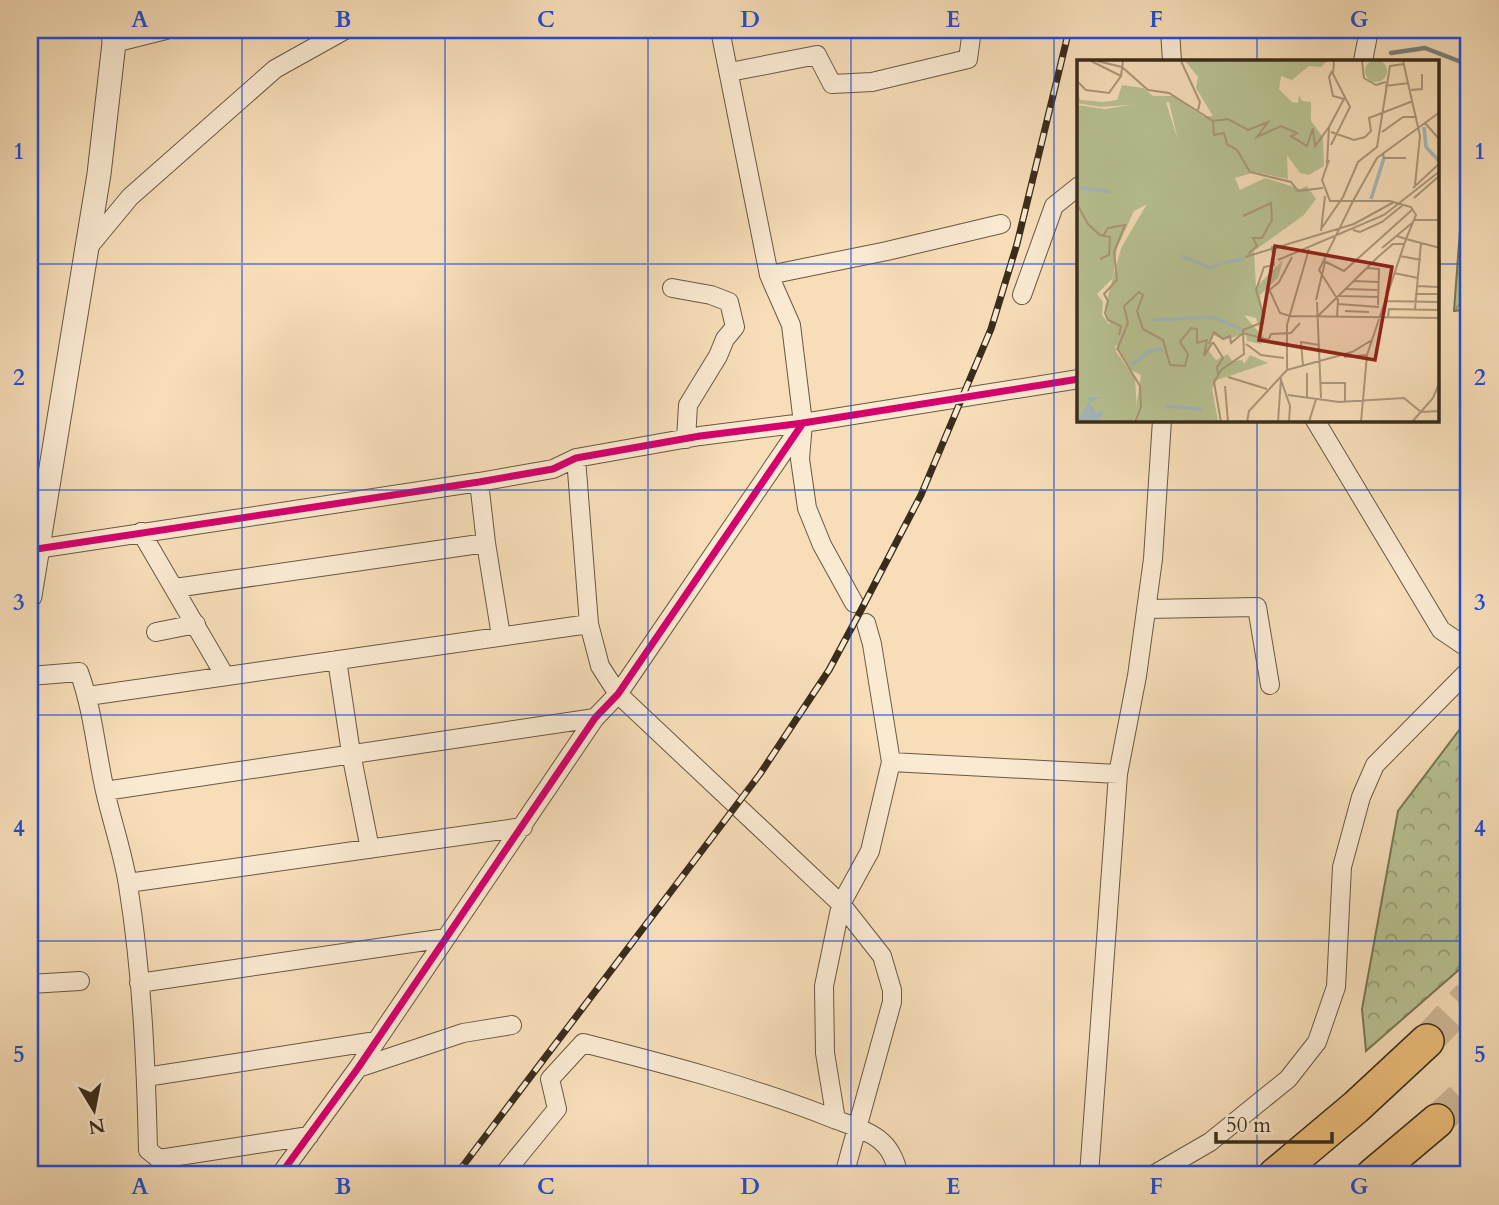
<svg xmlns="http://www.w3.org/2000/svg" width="1499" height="1205" font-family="Cardo,serif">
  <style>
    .forest { fill: url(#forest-crowns); stroke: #797756; stroke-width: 2 }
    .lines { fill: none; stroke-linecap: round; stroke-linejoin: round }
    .stream { stroke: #78817b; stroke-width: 4.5 }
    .motorway-tunnel { stroke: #d1ba99; stroke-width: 33; stroke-dasharray: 33 17; stroke-linecap: butt }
    .minor-casing { stroke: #695842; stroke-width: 20 }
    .tertiary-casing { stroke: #695842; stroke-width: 25 }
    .motorway-casing { stroke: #3a2c1b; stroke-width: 36 }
    .minor { stroke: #faead2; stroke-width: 18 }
    .tertiary { stroke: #faead2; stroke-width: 23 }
    .motorway { stroke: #ecbf7c; stroke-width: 33 }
    .rail-casing { stroke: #3a2c1b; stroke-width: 7 }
    .rail { stroke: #faead2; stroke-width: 4.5; stroke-dasharray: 13; stroke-linecap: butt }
    .cycleway-casing { stroke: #faead2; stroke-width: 11 }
    .cycleway { stroke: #d6006c; stroke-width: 7 }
    .grid { fill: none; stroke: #1d4ed8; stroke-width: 2; stroke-opacity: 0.55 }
    .inset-river { fill: none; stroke: #a2b9bb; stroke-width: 3.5 }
    .inset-road { fill: none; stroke: #ab977a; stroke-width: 2 }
    .view { fill: #8f2418; fill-opacity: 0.15; stroke: #8f2418; stroke-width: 3.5 }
    .inset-edge { fill: none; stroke: #3a2c1b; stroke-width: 3.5 }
    .neatline { fill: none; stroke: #1d4ed8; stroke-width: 2.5 }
    .grid-label { font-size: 23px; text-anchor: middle; font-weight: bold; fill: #1d4ed8 }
  </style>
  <defs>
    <pattern id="forest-crowns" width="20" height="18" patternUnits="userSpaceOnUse" patternTransform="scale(1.75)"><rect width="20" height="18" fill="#b8c292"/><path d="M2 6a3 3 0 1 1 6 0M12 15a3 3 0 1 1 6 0" fill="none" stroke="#979e76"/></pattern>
  </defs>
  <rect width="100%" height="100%" fill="#f7deb9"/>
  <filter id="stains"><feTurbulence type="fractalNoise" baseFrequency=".00286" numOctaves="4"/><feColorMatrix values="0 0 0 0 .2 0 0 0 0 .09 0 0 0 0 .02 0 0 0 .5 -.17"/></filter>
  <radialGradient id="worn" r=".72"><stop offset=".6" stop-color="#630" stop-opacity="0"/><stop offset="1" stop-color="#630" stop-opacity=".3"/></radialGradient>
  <path class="forest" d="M1469,197V309L1454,311L1462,202Z
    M1469,717V961L1366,1051L1362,1009L1398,811Z"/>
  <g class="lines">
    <path class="stream" d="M1391,53L1425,48L1469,65"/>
    <path class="motorway-tunnel" d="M1427,1041L1469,996
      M1437,1121L1469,1091"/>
    <g class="minor-casing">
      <path id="minor" d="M720,30L769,275L791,325L803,423L800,459L807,508L822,545L854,603
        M1170,30L1172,61
        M114,43L166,30
        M1363,61L1369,30
        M730,72L817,55L832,84L872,82L968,59L972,30
        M87,249L130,197L275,69L345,30
        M769,275L887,251L1001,224
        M672,288L711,295L729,302L735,327L725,339L718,356L688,405L686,439
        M1022,295L1054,206L1079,186
        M1469,348V359
        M1315,420L1441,630L1469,649
        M576,458L589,624L600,666L618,694L841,904L882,956L892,990V1002L844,1175
        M479,482L486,543L501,636
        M141,532L225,676
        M30,550L479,482L553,469L576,458L700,436L803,423L1079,379
        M175,588L486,543
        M1147,609L1257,607L1270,685
        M156,632L196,624
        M337,660L351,753L370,849
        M30,676L79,672C93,710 96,751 105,791C112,822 123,853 128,885C142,972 146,1062 148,1150L159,1159L309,1136
        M88,696L589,624
        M891,762L1118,774
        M105,791L595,718
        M128,883L523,827
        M139,983L446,938
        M30,984L80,981
        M358,1068L463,1033L512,1025
        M146,1077L376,1041
        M836,1120L825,1053L824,986L841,904L870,851L891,762L872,644L866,623
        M280,1175L358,1068L595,718L618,694L803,423
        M503,1175L557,1109L550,1079L583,1043C666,1064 750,1086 829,1117C846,1124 869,1130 882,1142C891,1150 897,1164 898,1175
        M1089,1175L1118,774L1137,676L1153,559L1162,420
        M1153,1175L1210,1142L1288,1079L1317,1042L1336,987L1342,867L1361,797L1375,765L1469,670"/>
    </g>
    <g class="tertiary-casing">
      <path id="tertiary" d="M30,596L99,174L114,43L113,30"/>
    </g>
    <g class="motorway-casing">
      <path id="motorway" d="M1275,1175L1356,1107L1427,1041
        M1373,1175L1437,1121"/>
    </g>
    <use href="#minor" class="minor"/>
    <use href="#tertiary" class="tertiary"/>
    <use href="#motorway" class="motorway"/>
    <g class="rail-casing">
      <path id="rail" d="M456,1175L760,774L829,670L859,614L921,495L991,329L1017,244L1069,30"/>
    </g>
    <use href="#rail" class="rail"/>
    <g class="cycleway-casing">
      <path id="cycleway" d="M30,550L479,482L553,469L576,458L700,436L803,423L1079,379
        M280,1175L358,1068L595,718L618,694L803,423"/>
    </g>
    <use href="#cycleway" class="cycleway"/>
  </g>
  <path class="grid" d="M242,30V1175M445,30V1175M648,30V1175M851,30V1175M1054,30V1175M1257,30V61M30,264H1079M1438,264H1469M1257,420V1175M30,490H1469M30,715H1469M30,941H1469"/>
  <g transform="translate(1077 60)">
    <rect width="362" height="362" fill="#f7deb9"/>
    <path d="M88,39L105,93L80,139L57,151L40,188L36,218L20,234L26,242L25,255L36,269L39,292L58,318L60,352L56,362H0V45L28,49Z" fill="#b8c292"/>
    <path d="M108,1H250L244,7L232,6L215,20L204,16L202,29L215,42L221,43L222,35L225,41L234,42V61L246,77L247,106L232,115L223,113L210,95L211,119L178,112L158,118L163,130L188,118L223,129L230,126L239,139L227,155L177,191L179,227L206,200L201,218L183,235L187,265L182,267L179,258L167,255L187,278L184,284L170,281L169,274L146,280L135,274L132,291L139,300L151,294L155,301L165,300L167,304L173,295L191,303L140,320L135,329L141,361L57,362L64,315L54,310L38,284L28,247L44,188L78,130L93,113L103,89L92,42L24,47L0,43V27L3,40L26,42L40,40L45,25L66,28L76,36H96L127,57L136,56L119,28L121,17ZM0,71L16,74L30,89L84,94L81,103L67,124L56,107L63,102L59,100L33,108L15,107L8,112L0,109V98L4,103L15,96L32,98L0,78Z" fill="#b8c292"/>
    <path d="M288 11a11 11 0 1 1 22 0a11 11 0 1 1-22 0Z" fill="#b8c292"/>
    <path d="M10,337H26L12,342L20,353L27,350L22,362H0L12,341Z" fill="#a2b9bb"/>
    <path class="inset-river" d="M347,67L349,87L362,101M0,127L33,132M294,139L307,98M105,196L134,208L143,204M145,203L167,199M76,260L136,257L164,269M54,305L73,291L86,289M88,346L125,349"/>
    <path class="inset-road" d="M14,1L44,16M20,1L45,7L71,30L92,33L136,61L151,59L171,70L191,62L180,77L204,66L220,73L214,76L230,86L236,68L238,86L252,67L250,104M104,1L123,42L121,50M285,1L287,18L299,25L309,22M326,1L343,76L338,125M0,21L9,30L32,33L44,16L46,1M308,26L332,23M334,30L345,29V14M136,61L137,75L147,73L150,84L160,90L173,112L214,122L221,131L246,128M348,63L363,80M252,67L267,39L256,36L252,17L255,11M254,72L277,80L288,77L294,71L292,58L336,41M305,72L326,57H340M254,85L273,47L256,14L257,1M306,94L307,98H329M252,100L245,120L253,141H313L334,147L339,155L329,179L320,176M336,128L363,103M337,138L361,117M276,141L300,98L363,52M0,144L11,164L23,175L33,177L32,195L23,199M166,156L194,143L195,160L185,178H176L180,186L171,194M336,160H363M244,169L266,137L281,102L300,87L313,6L327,4M276,170L283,172L305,162L326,145M244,171L248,136M26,176L31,168L48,165L37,192L40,220L27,234L31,241L28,253L31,260L44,266L42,275M305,188L335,163M323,196L344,200M168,197L277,164L317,142M201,200L307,155L363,111M247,201L267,211L336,149M290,208L302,209L301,245M317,213L341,218M276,221L301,222M340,226L361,227M192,229L203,253L213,256M269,229L300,230M338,234H361M262,236L301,237M239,240L248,202M308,241L361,242M240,242L244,338M261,244L302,247M338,249L344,183M268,251L292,252M361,251L363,201M213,256L363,258M241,256L302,196L316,184H327M187,257L179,230L187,207L197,205L195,186M260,257L261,240L242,210L276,141M311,257L312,249L361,250M191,281L194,274L214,273L223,263M136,282L146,298L140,307L141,314M132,284L137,272L146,279L153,276L154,283L166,273L192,280M169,284L184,295L207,298M40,288L63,326L64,347L58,362M40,290L51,263L47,246L62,232L66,235L60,251L66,269L86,280L93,305L108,306L111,294L103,282L114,268L120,269V283L130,280L127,296L136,282M267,297L290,295M226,306L224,282L242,285M210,310L275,292L295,280M230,313V337M151,317L190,329M204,320L213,346L212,362M243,323H268V342M148,326L151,362M211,335L262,342L327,338L344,352L363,351M144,362L137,322L144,310L167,294L166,270L186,262L190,232L202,222L215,197M170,362L172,351L210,310V265L232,189M201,362L204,318M232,362L239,339M284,362L290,295L329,179L363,188M335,362L356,338L363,321"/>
    <path class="view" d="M198,186L315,207L298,300L182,280Z"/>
    <rect width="362" height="362" class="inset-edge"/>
  </g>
  <rect width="1499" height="1205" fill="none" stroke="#f7deb9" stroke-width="77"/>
  <g transform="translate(94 1110) rotate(170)" stroke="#faead2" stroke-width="5" paint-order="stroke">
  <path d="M0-5L12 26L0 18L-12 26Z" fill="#3a2c1b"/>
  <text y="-10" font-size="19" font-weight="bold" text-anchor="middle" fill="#3a2c1b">N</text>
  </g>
  <path d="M1216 1132v10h116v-10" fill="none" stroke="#3a2c1b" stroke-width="3.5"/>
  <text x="1226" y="1132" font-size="21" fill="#3a2c1b" stroke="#faead2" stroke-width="5" paint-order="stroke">50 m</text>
  <rect x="38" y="38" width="1422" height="1128" class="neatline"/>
  <g class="grid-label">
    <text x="140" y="27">A</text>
    <text x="343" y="27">B</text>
    <text x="546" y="27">C</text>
    <text x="750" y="27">D</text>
    <text x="953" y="27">E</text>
    <text x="1156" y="27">F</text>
    <text x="1359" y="27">G</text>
    <text x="19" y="159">1</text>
    <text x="1480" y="159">1</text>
    <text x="19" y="385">2</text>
    <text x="1480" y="385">2</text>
    <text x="19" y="610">3</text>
    <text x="1480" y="610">3</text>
    <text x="19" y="836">4</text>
    <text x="1480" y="836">4</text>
    <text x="19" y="1062">5</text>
    <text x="1480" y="1062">5</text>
    <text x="140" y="1194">A</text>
    <text x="343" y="1194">B</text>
    <text x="546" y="1194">C</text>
    <text x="750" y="1194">D</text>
    <text x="953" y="1194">E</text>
    <text x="1156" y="1194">F</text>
    <text x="1359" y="1194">G</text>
  </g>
  <rect width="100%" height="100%" filter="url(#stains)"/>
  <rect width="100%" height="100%" fill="url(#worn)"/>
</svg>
